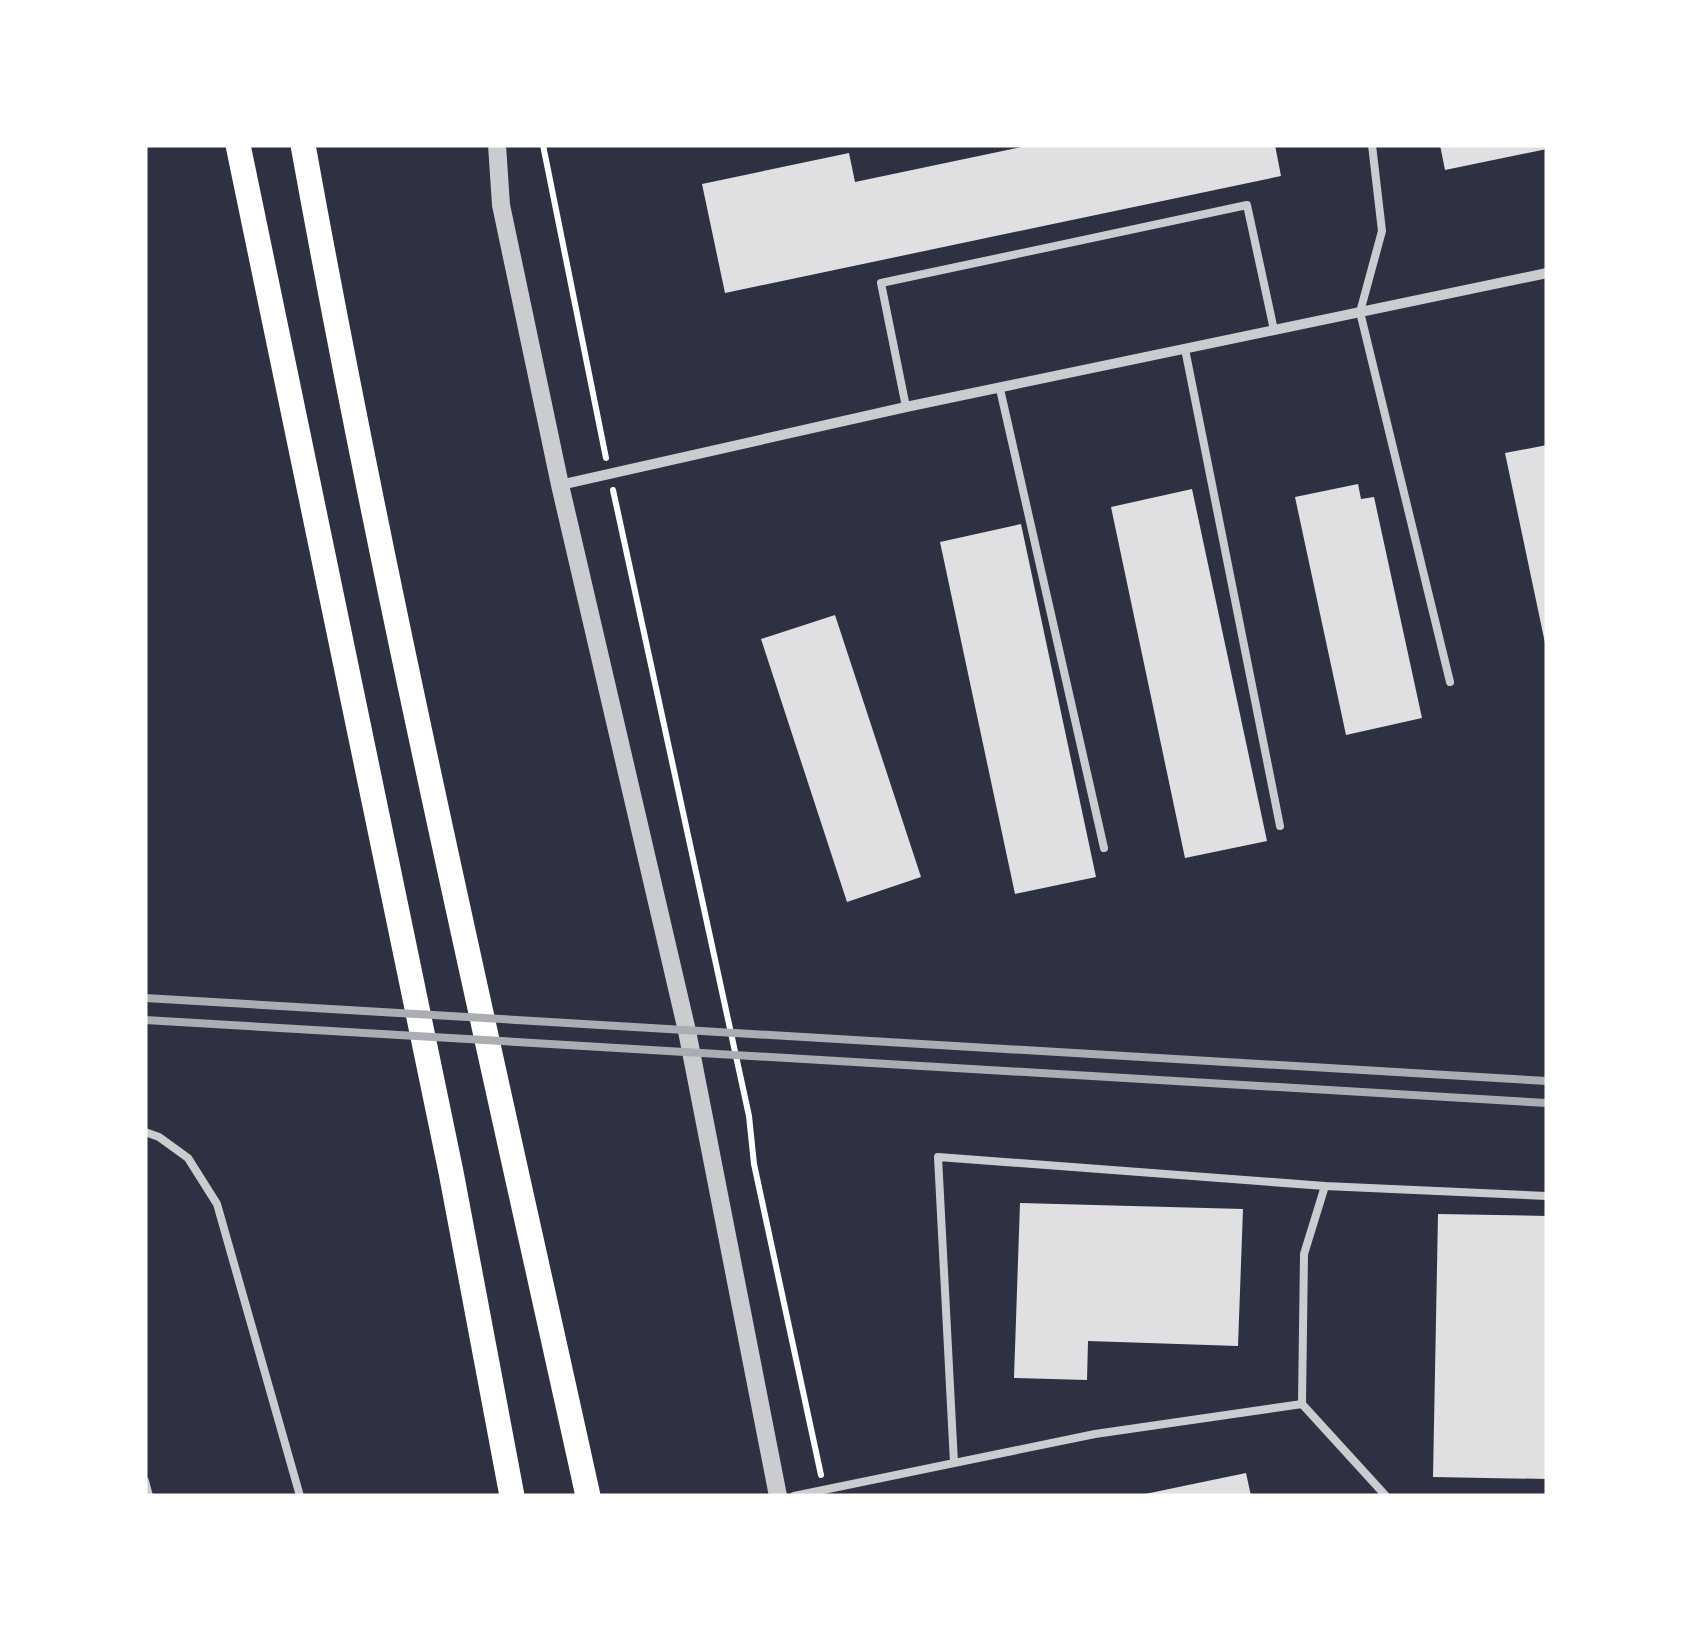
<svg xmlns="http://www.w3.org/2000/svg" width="1692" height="1641" font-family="'Public Sans',sans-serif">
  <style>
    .building { fill: #e0e0e3 }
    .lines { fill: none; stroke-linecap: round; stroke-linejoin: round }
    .path { stroke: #fff; stroke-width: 6 }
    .service { stroke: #caccd0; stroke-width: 8 }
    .minor { stroke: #caccd0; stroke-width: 10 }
    .tertiary { stroke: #caccd0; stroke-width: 18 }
    .primary { stroke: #fff; stroke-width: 25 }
    .rail { stroke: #abadb3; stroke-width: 8 }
  </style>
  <rect width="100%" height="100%" fill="#2d3142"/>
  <path class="building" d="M1031,145H1275L1281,176L725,293L702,184L849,153L855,182Z
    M1440,145H1547V149L1445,170Z
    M1547,445V643H1545L1505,453Z
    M1358,484L1361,499L1374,497L1422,718L1346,735L1295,497Z
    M1192,489L1267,841L1185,858L1111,507Z
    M1021,524L1096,877L1015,894L940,542Z
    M835,615L921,877L847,902L761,639Z
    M1020,1203L1243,1209L1238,1346L1088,1341L1087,1380L1014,1378Z
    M1438,1214L1547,1216V1479L1433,1477Z
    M1246,1473L1251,1496H1145V1494Z"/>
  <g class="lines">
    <path class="path" d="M543,145L606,458
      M613,490L749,1116L754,1164L821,1475"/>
    <path class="service" d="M1372,145L1382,231L1360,312L1450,682
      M1185,349L1280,826
      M1000,389L1104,848
      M906,407L881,283L1247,205L1274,330
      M145,1132L159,1137L188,1158L217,1204L300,1496
      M954,1463L938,1157L1325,1186
      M145,1481L149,1496
      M794,1496L1095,1434L1302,1404
      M1386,1496L1302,1404L1304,1254L1325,1186L1547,1196"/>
    <path class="minor" d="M560,485L906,407L1547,273"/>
    <path class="tertiary" d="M497,145L501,205L560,485L687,1031L778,1496"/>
    <path class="primary" d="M238,145L451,1172L512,1496
      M303,145C385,598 489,1046 588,1496"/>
    <path class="rail" d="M145,998L1547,1081
      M145,1020L1547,1103"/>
  </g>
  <rect width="1692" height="1641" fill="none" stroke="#ffffff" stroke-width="295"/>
</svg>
